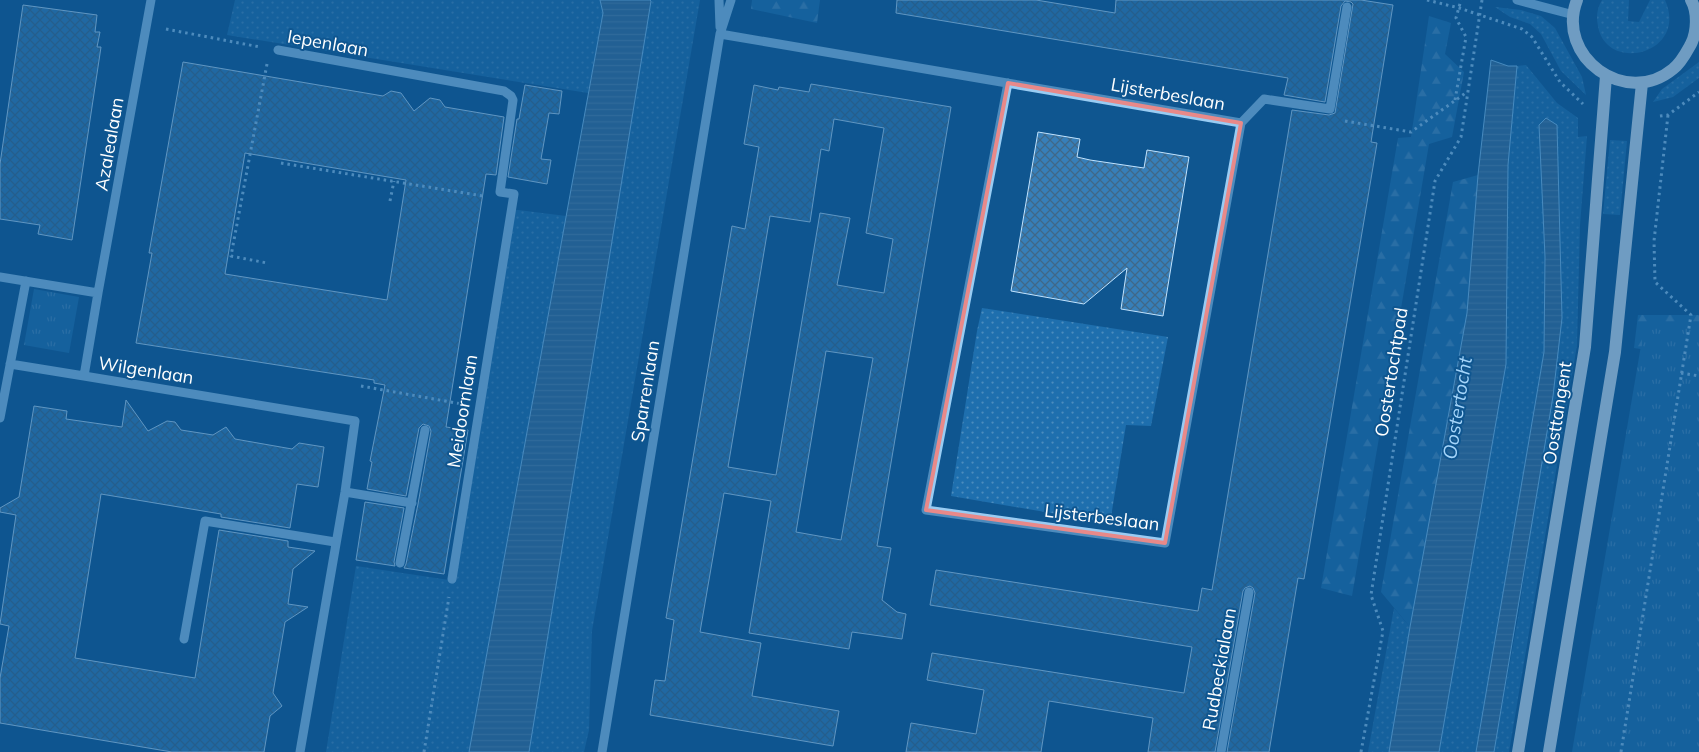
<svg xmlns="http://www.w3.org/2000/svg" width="1699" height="752" font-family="Mulish,sans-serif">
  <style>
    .grass { fill: url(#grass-dots) }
    .forest { fill: url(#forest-firs) }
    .park { fill: url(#park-tufts) }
    .water { fill: url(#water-rules); stroke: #8ac9f7 }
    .building { fill: url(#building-cross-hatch); stroke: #c1e3fe; fill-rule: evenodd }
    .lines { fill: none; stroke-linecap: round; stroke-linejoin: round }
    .path { stroke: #99ccf3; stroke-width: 3; stroke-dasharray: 2.5 4; stroke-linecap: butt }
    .minor { stroke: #99ccf3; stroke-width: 9 }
    .major { stroke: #e5f2ff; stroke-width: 12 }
    .marked { fill: none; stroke: #e88989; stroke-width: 4; stroke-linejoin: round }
    .labels { text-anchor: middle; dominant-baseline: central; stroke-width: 4; stroke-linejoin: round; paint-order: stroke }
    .street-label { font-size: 18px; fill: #fff; stroke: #0f5690 }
    .water-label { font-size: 19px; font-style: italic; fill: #a5d5fa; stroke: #0f5690 }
  </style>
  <defs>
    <pattern id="grass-dots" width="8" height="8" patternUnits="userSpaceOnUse" patternTransform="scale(1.25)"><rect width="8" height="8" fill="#1e6fae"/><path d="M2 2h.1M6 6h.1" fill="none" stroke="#4b8cbe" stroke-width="1.8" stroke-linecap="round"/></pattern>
    <pattern id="forest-firs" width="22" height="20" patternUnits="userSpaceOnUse" patternTransform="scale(1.25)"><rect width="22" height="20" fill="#1e6fae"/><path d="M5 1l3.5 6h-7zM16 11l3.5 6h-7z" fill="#4b8cbe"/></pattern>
    <pattern id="park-tufts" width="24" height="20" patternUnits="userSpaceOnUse" patternTransform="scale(1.25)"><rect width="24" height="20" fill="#1e6fae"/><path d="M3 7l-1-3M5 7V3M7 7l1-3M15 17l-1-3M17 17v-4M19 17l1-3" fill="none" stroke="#4b8cbe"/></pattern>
    <pattern id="water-rules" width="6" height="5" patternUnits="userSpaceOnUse" patternTransform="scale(1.25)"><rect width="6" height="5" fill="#3b6e99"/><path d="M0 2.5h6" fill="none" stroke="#5884a8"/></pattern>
    <pattern id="building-cross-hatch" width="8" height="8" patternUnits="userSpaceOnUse" patternTransform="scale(1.25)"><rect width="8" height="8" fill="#377fb9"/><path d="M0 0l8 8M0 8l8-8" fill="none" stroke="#406888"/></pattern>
  </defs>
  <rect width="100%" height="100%" fill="#0f5690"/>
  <path class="grass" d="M235,0H600L603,13L588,93L227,35Z
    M650,0H700L592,631L589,730L584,752H529Z
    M1602,0H1629L1628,21L1639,22L1650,0H1665C1689,54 1606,74 1598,26C1596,17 1597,8 1602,0Z
    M1495,7L1521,10L1541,16L1555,28L1582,77L1586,95L1561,71L1541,34L1530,24L1510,17Z
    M1699,62V78L1673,97L1653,102L1662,89Z
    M1526,65L1557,103L1578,118V137L1587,136L1580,225L1577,345L1509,752H1494L1518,617L1562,319L1557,126L1545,257L1544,352L1476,752H1439L1506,364L1508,165L1517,66Z
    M1610,140L1627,141L1620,215L1603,214Z
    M510,209L566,216L469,752H326L356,566L449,580Z
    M982,308L1168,337L1151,426L1126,425L1110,523L951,496L977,331Z
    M1394,608L1410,627L1389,752H1368Z"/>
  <path class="forest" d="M752,0H820L817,23L751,9Z
    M1429,16L1451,23L1445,54L1464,72L1452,137L1429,144L1352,596L1321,588L1398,138L1411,137Z
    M1478,175L1467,313L1410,627L1381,592L1453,182Z
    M1638,315H1699V358L1634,348Z"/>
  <path class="park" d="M34,289L79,297L69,353L24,345Z
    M1645,322L1699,325V752H1572Z"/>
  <path class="water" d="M600,0H650L651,1L529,752H469L603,13Z
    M1491,60L1508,66H1517L1508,165L1506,364L1439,752H1389L1410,627L1467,313L1478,175Z
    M1546,118L1557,125L1562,318L1553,396L1494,752H1476L1544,352L1545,257L1539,125Z"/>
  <path class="building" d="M897,0H1036L1115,13L1116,0H1361L1393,5L1371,142L1377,143L1347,322L1304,579L1298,578L1269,752H1227L1255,593L1253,588L1250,586L1245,588L1243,591L1215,752H1148L1153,718L1049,701L1041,752H906L911,723L976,734L984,690L927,680L932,653L1184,693L1192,647L930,605L936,570L1198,611L1202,588L1212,590L1292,110L1329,115L1335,113L1353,4L1351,2L1345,1L1341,6L1325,102L1284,95L1288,78L896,13Z
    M23,5L97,15L95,32H100L97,47H101L72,240L38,234L40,225L0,219V164Z
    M183,62L383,96L391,91L401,93L414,111L430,98L440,100L445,107L504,117L496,175L486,174L446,427L468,430L444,574L404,568L406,564L418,504L431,431L429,426L423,424L419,428L406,496L367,489L372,462L370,461L385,385L374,383V380L136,343L152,253H149ZM245,153L406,180L387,300L225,274Z
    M811,84L951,107L877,546L891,548L882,600L897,612L906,614L902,639L852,632L849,649L749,633L771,501L724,493L700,632L761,643L752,696L839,711L833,746L650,715L655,680L665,681L674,620L666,618L732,226L745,229L759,147L744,144L754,85L778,90L779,87L809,92ZM834,119L884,128L866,233L893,239L884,293L837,285L850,218L820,213L776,475L728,467L770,216L810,222L821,149L829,151ZM826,351L873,358L841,540L796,532Z
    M525,85L562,91L559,114L549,113L541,159L551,160L547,184L508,177L517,119H519Z
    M1038,132L1080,139L1077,157L1090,160L1144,168L1147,150L1189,157L1163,316L1121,309L1127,268L1084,304L1011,291Z
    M126,400L148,431L167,421L175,422L181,430L213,435L226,427L235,439L292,449L299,443L324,447L318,487L297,484L290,528L221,517V514L101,494L75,658L195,678L219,530L288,541V547L315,551L293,569L288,604L308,607L285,622L273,693L282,706L270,716L264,752H172L0,723V678L9,626L0,624L16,515L0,512V508L19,497L34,406L67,411L66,419L122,427Z
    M365,502L404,508L394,562L395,566L356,560Z"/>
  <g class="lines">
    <path class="path" d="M1427,0L1459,8L1522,29L1532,37L1560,82L1583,104
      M166,29L260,47
      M267,64L231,256L267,263
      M1455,100L1466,37L1456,18L1461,0
      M1660,116L1668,115L1699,92
      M1345,121L1411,132L1467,92
      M281,163L483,196
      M390,201L394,181
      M1681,373L1699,376
      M361,386L462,404
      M424,752L449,597
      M1361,752L1383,631L1371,595L1435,181L1461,137L1482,0
      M1621,752L1691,315L1655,282L1654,241L1668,115"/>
    <path class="minor" d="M719,0L720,27
      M1517,0L1574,15
      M720,34L1241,123L1165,543L926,510L1008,83
      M278,50L504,91L511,96L513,100L500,192L514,194L452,579
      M1241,123L1264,99L1330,109L1347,7
      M0,277L98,293L84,376L355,421L345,492L300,752
      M98,293L151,0
      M10,364L84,376
      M0,418L26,281
      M345,492L412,503
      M400,563L425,430
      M184,639L205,521L335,542
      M602,752L720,34L731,0
      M1221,752L1249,592"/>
    <path class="major" d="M1577,0C1555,57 1626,108 1673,69C1681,63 1686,53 1691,44C1697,32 1698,12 1691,0
      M1518,752L1585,347L1606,76
      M1549,752L1615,352L1642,83"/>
  </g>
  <path d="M0 0H1699V752H0ZM1008,83L1241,123L1165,543L926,510Z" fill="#0f5690" fill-opacity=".55" fill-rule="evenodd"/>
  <path class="marked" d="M1008,83L1241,123L1165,543L926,510Z"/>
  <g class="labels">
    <g class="street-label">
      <text transform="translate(328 43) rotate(10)">Iepenlaan</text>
      <text transform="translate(1168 94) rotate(10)">Lijsterbeslaan</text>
      <text transform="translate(109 144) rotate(-80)">Azalealaan</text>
      <text transform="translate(146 370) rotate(9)">Wilgenlaan</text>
      <text transform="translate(1391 372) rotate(-81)">Oostertochtpad</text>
      <text transform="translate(645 391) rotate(-81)">Sparrenlaan</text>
      <text transform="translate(462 411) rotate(-81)">Meidoornlaan</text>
      <text transform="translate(1557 413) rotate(-81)">Oosttangent</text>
      <text transform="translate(1102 517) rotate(7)">Lijsterbeslaan</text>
      <text transform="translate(1219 669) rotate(-80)">Rudbeckialaan</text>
    </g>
    <g class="water-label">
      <text transform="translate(1457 408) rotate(-81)">Oostertocht</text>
    </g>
  </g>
</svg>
